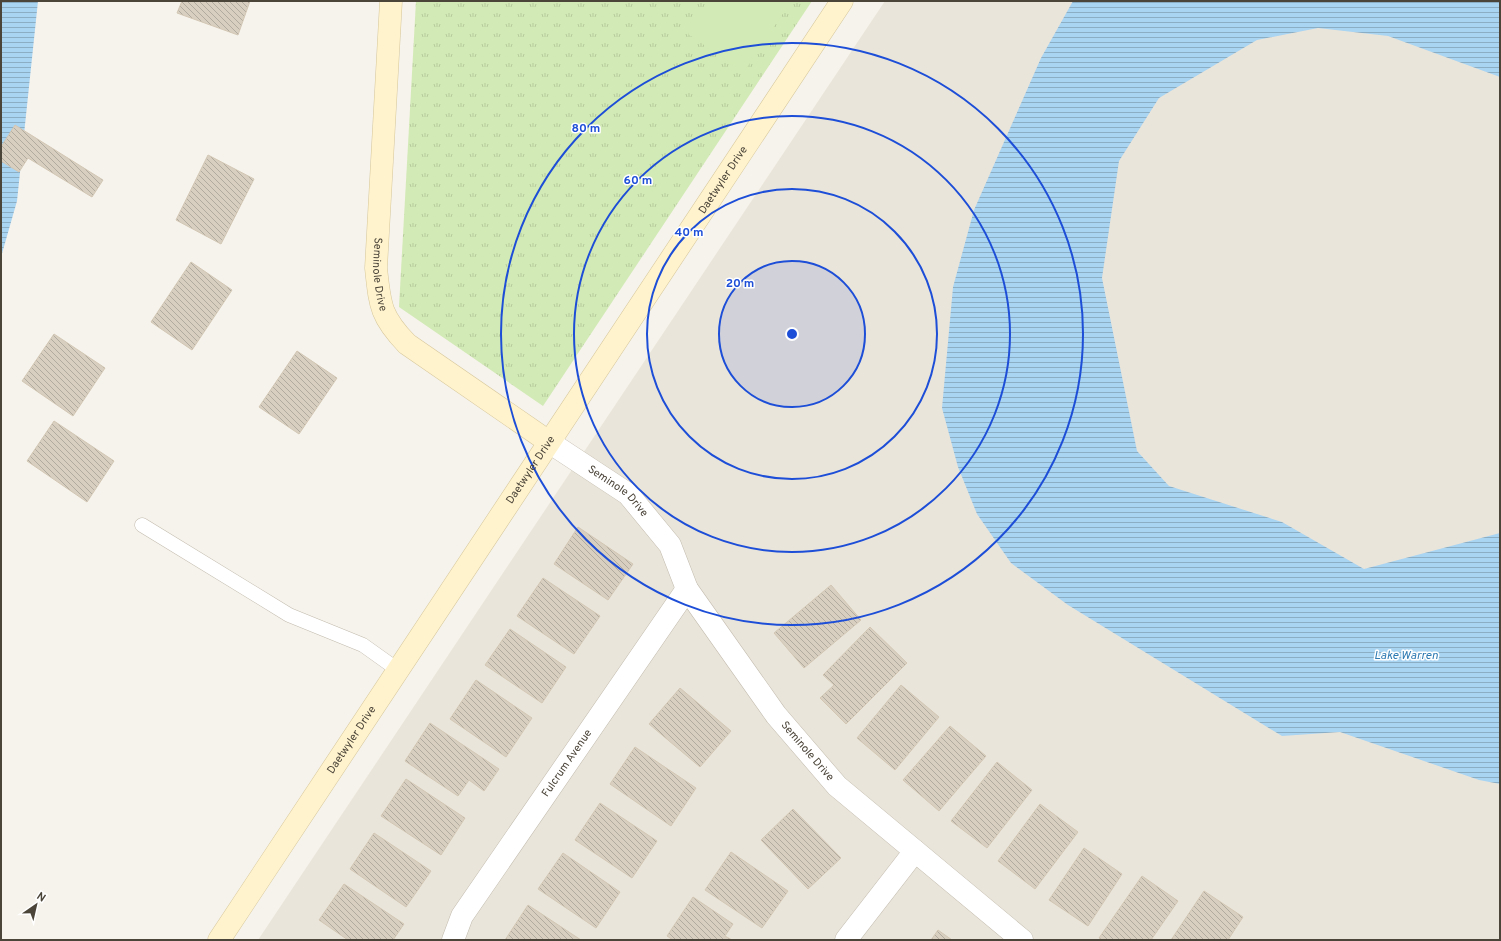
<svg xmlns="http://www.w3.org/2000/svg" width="1501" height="941" font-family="Overpass,sans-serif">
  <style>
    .residential { fill: #eae5da }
    .park { fill: url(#park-tufts) }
    .pitch { fill: #d2eab5 }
    .water { fill: url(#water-rules) }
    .building { fill: url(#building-back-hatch); stroke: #d3c7b4 }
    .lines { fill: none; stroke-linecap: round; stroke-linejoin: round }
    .lane-casing { stroke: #c2bbae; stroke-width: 15 }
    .street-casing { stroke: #c2bbae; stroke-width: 23 }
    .secondary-casing { stroke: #d6c79b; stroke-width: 23 }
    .lane { stroke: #fff; stroke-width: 14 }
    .street { stroke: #fff; stroke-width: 22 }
    .secondary { stroke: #fff3cd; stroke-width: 22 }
    .ring { fill: none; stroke: #1d4ed8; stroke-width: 2 }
    .labels { text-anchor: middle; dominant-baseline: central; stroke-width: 3; stroke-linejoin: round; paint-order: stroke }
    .street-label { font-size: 11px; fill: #4b4439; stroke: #fff }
    .water-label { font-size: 12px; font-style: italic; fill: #2e7ab2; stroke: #fff }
    .centre { fill: #1d4ed8; stroke: #fff; stroke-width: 2 }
    .ring-label { font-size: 12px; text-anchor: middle; font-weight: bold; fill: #1d4ed8; stroke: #fff; stroke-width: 3; stroke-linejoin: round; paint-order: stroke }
  </style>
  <defs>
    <pattern id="park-tufts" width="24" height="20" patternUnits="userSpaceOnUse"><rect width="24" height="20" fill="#d2eab5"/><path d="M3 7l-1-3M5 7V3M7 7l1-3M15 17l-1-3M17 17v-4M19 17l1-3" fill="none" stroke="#b6ca9c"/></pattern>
    <pattern id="water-rules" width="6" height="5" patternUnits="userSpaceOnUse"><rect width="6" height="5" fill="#a9d4f2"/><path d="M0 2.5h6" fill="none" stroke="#8caec5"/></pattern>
    <pattern id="building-back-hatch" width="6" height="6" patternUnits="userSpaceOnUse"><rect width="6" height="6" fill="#d8cfc1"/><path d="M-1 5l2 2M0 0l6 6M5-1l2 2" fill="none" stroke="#b1aa9e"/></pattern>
  </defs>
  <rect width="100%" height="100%" fill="#f6f3ec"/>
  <path class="residential" d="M885,1H1500V940H258Z"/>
  <path class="park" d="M416,1H812L543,406L399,307Z"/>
  <path class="pitch" d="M710,1H791L744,72L688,34Z"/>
  <path class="water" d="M1,1H38L17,201L1,257Z
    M1073,1H1500V77L1388,36L1318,28L1257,40L1159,98L1119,161L1102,278L1137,451L1169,486L1282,522L1364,569L1500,533V784L1479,780L1340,732L1282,736L1068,605L1011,563L977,514L958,467L942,408L953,287L974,210L1041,58Z"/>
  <path class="building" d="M182,1H250L238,35L177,13Z
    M15,125L103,180L92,197L28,158L19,172L1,161V147Z
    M208,155L254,179L221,244L176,220Z
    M191,262L232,290L192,350L151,322Z
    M54,334L105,368L73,416L22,381Z
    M297,351L337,378L299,434L259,407Z
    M54,421L114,461L87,502L27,461Z
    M578,527L633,564L608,600L554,564Z
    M543,578L600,616L574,654L517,616Z
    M831,585L861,620L804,668L774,633Z
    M870,627L907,663L846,724L820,698L834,685L823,675Z
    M510,629L566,667L542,703L485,665Z
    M476,680L532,718L506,757L450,719Z
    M901,685L939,717L895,770L857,738Z
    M680,688L731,731L700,767L649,724Z
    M430,723L499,769L484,791L469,780L458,796L405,761Z
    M950,726L986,756L939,811L903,780Z
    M635,747L696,788L671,826L610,784Z
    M997,762L1032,790L987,848L951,821Z
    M406,779L465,818L441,855L381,816Z
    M600,803L657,841L632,878L575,840Z
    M1040,804L1078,832L1035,889L998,861Z
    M793,809L841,858L808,889L761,840Z
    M374,833L431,871L406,907L350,869Z
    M1084,848L1122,874L1088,926L1049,900Z
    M731,852L788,891L762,928L705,890Z
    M563,853L620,892L596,928L538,889Z
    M1142,876L1178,901L1151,940H1102L1099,938Z
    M344,884L404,924L393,940H348L319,920Z
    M1204,891L1243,917L1228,940H1171Z
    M693,897L733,924L725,936L732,940H673L667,936Z
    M528,905L581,940H505Z
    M938,930L952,940H931Z"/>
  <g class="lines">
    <g class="lane-casing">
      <path id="lane" d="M142,525L289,615L363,645L398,670"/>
    </g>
    <g class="street-casing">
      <g id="street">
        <path id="s1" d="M549,442L628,494L670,545L687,589L776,715L837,786L1022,940"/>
        <path id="s2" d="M453,940L462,916L687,589"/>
        <path d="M846,940L915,851"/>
      </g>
    </g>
    <g class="secondary-casing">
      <g id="secondary">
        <path id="s3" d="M391,1L376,268C380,305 380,316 407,344L549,442"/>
        <path id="s4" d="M219,940L842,1"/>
      </g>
    </g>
    <use href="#lane" class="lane"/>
    <use href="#street" class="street"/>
    <use href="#secondary" class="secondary"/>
  </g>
  <circle cx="792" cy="334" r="73" fill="#1d4ed8" fill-opacity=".12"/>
  <g class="ring">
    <circle cx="792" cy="334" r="73"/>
    <circle cx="792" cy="334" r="145"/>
    <circle cx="792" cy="334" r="218"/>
    <circle cx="792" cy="334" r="291"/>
  </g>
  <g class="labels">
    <g class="street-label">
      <text stroke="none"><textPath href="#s4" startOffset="912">Daetwyler Drive</textPath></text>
      <text stroke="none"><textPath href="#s3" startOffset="274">Seminole Drive</textPath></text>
      <text stroke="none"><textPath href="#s4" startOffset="564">Daetwyler Drive</textPath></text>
      <text stroke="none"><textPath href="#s1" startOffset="85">Seminole Drive</textPath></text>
      <text stroke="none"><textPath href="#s4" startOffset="240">Daetwyler Drive</textPath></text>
      <text stroke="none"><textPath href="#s1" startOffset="410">Seminole Drive</textPath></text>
      <text stroke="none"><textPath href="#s2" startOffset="211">Fulcrum Avenue</textPath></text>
    </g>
    <g class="water-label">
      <text x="1406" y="656">Lake Warren</text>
    </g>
  </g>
  <circle cx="792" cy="334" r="6" class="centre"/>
  <g class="ring-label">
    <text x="586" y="132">80 m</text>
    <text x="638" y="184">60 m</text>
    <text x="689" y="236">40 m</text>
    <text x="740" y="287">20 m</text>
  </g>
  <rect width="1501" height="941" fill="none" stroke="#4b4439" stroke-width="4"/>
  <g transform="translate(36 905) rotate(34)" stroke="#ffffff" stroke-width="3" paint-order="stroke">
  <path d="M0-3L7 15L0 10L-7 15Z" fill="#4b4439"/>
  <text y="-6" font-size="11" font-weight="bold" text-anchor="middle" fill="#4b4439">N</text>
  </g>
</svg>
